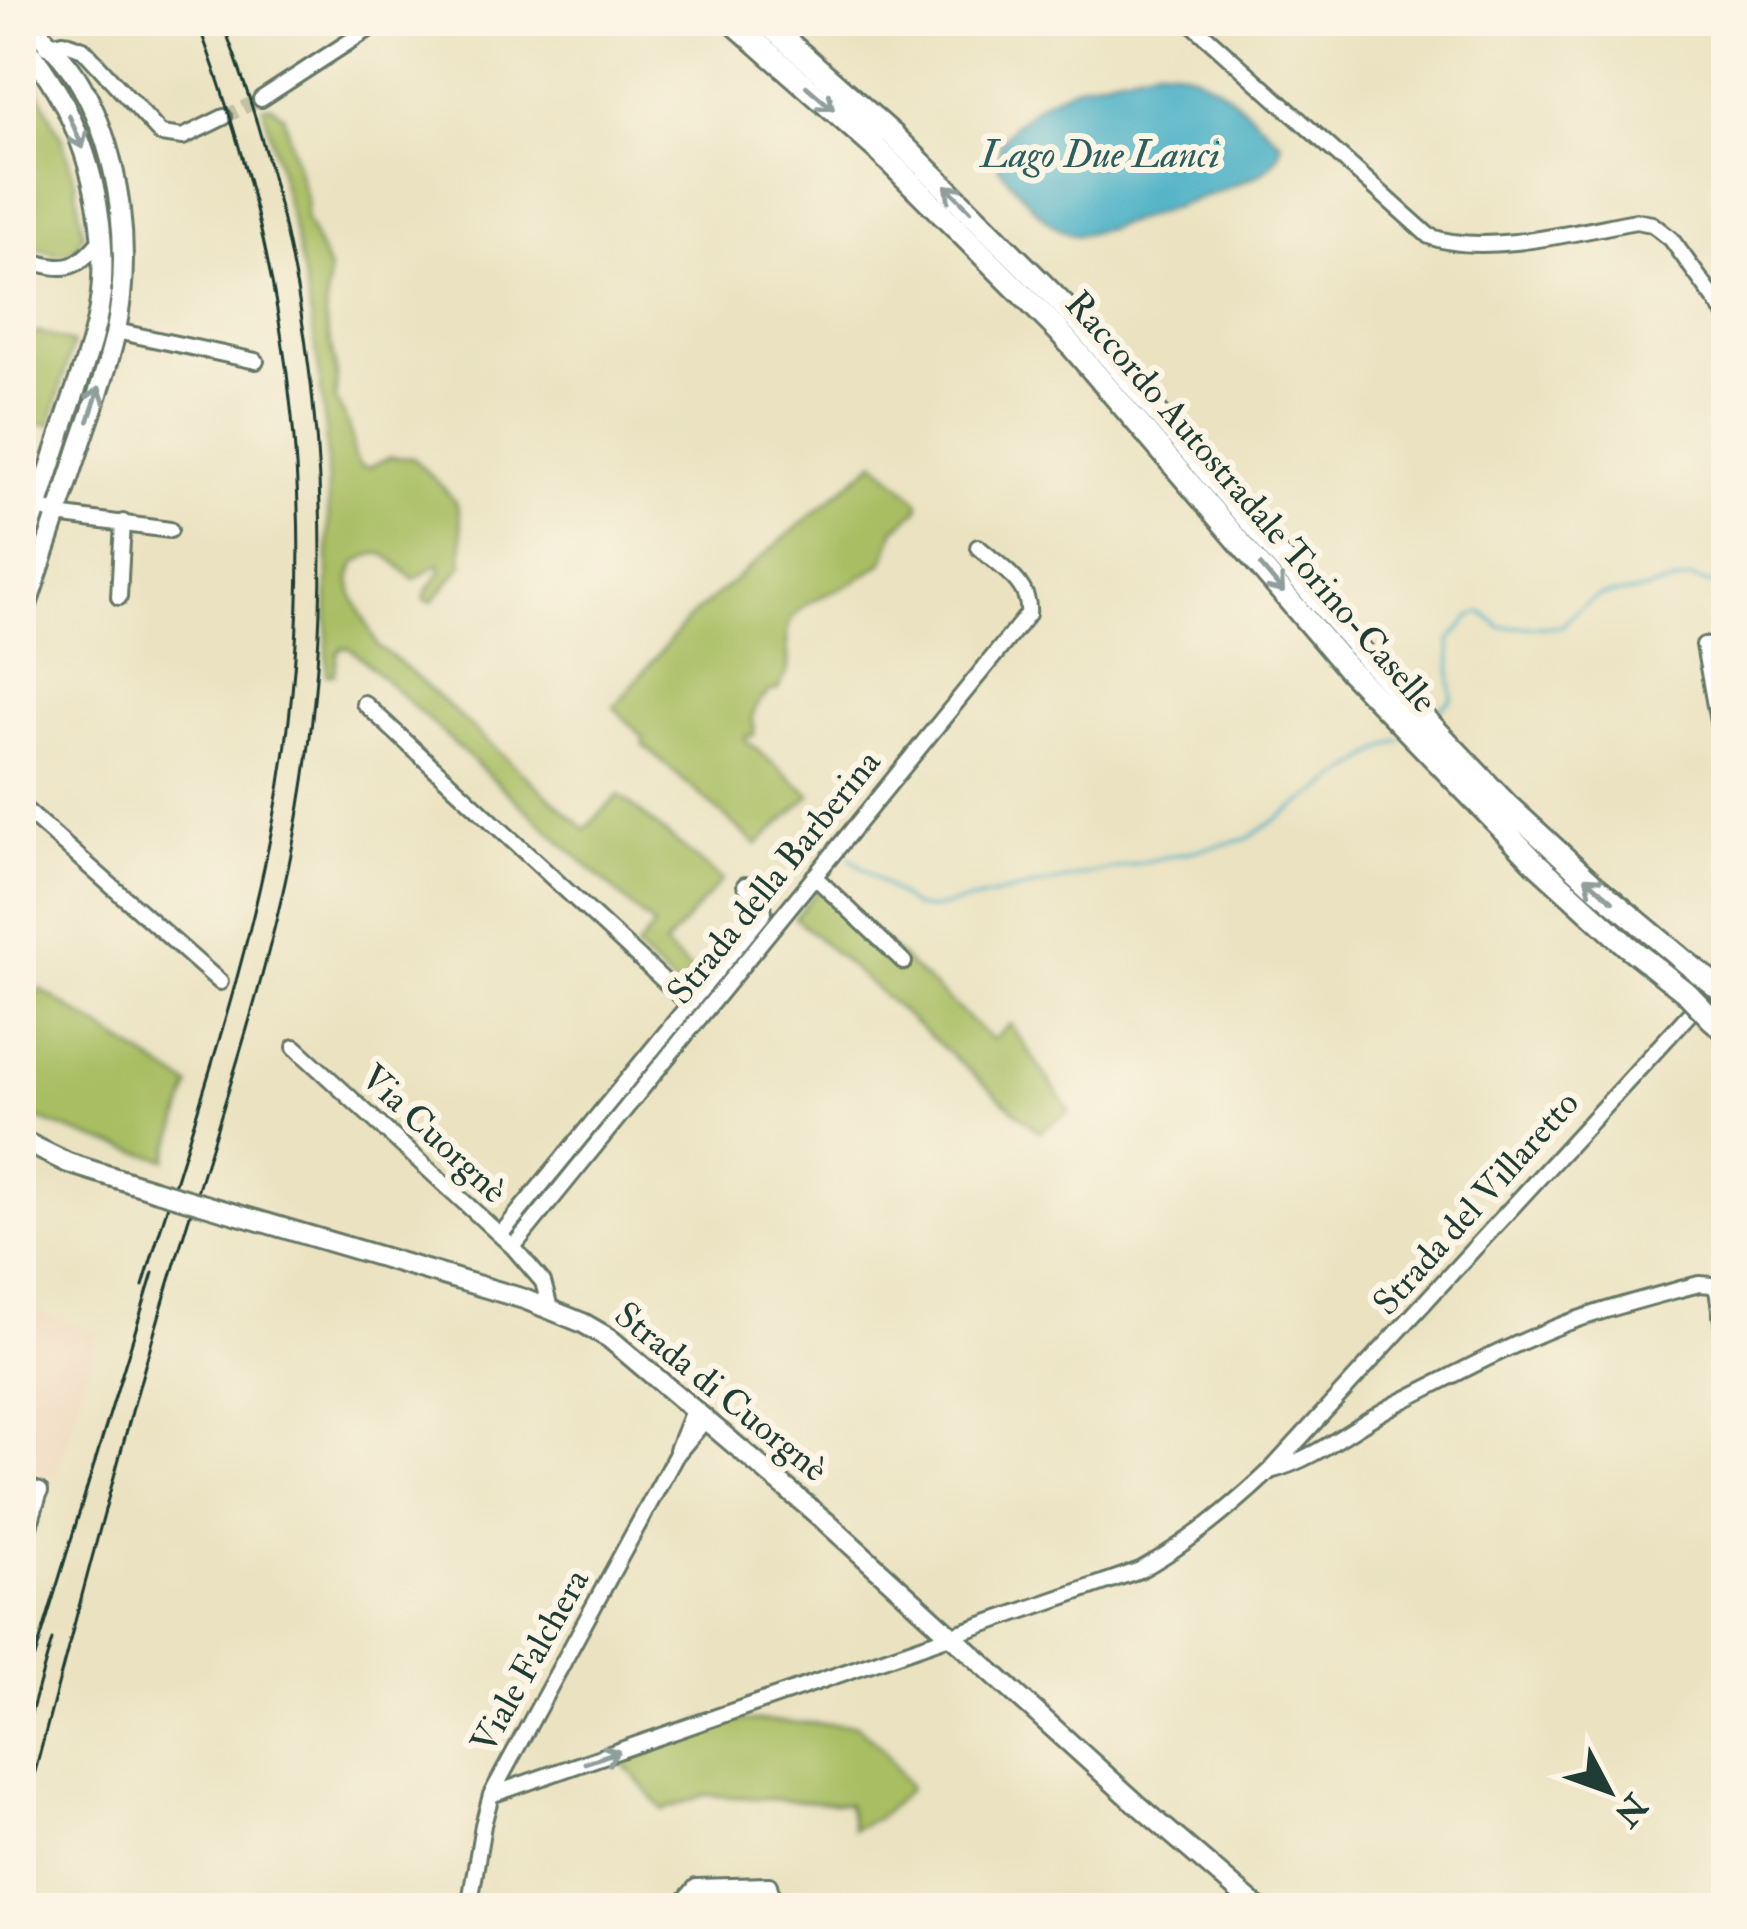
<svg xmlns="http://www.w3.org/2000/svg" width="1747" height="1929" font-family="'IM FELL Double Pica',serif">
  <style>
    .built { fill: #edd7bb }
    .green { fill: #a9bd62; stroke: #647d4b; stroke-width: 3 }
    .water { fill: #46afc5; stroke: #32767c; stroke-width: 3 }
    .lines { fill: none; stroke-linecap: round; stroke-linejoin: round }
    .stream { stroke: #46afc5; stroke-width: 3 }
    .minor-tunnel { stroke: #c1c1a4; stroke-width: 14; stroke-dasharray: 14 7; stroke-linecap: butt }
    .minor-casing { stroke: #667765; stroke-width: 20 }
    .major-casing { stroke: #667765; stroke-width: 24 }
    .highway-casing { stroke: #667765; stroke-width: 27 }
    .minor { stroke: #fff; stroke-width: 14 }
    .major { stroke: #fff; stroke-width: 18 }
    .highway { stroke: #fff; stroke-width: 21 }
    .rail { stroke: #1f3d34; stroke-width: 3 }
    .major-bridge-casing { stroke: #667765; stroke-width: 24; stroke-linecap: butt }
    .highway-bridge-casing { stroke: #667765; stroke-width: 27; stroke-linecap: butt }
    .major-bridge { stroke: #fff; stroke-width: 18 }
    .highway-bridge { stroke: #fff; stroke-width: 21 }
    .oneway { stroke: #8f9e9a }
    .labels { text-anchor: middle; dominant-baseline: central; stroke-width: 12; stroke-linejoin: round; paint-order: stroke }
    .street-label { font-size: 36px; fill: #1f3d34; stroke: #fcf5e5 }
    .water-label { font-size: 39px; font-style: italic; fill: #2b5f60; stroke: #fcf5e5 }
  </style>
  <rect width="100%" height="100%" fill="#fcf5e5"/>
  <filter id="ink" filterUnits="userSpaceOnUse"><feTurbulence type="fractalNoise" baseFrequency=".00833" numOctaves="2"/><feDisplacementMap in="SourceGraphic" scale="24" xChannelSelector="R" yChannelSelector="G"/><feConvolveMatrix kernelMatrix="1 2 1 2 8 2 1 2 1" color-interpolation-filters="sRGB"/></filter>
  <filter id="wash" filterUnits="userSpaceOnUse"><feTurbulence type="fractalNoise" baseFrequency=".004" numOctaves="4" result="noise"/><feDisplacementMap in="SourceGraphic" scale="48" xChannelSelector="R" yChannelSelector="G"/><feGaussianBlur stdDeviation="2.7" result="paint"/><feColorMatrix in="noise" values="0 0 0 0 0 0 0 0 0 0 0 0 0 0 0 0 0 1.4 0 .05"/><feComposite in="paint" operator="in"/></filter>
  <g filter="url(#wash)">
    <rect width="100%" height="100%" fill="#eae2c0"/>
    <path class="built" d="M21,1306L100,1332L55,1477L21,1466Z"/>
    <path class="green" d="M21,68L35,84L62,139L75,181L83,235L74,251L55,254L21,243Z
      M271,105L283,115L307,202L305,218L329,270L325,318L337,375L335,400L344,415L352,438L353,455L359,465L368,468L391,457L413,458C424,470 449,490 456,504C464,522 461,546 463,565L432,602L424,600L426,592L441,572L439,564L414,579C392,563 386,540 355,564L350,579L353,596L378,647L398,661L585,829L619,795L722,880L664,946L703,981L691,996L685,995L636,949L654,927L350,648H342L337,653L335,674L327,675C327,585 332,495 323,406C313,304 289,205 263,106Z
      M38,332L73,343L50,425L21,422L27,378L26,372L21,373V349Z
      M876,461L919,502L918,510L895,529L885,559L880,565C868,573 853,583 840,589C819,597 788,608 787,636C786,662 795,665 777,690H772C765,695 755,705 753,714C751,724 757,726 753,736H746V741L811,795L757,845L643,745L644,739L614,707L688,619Z
      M822,885L992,1040L1010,1024L1070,1111L1039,1132L795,918Z
      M40,989L190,1086L167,1160L96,1140L27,1115L21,1110V1015Z
      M709,1719L856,1725L882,1748L910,1788L878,1818L853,1829L848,1804L705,1795L663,1810L618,1757Z"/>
    <path class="water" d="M1156,67C1207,66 1246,109 1281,143C1280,157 1272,166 1261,173C1239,186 1095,237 1074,235C1050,232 1013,184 998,166L1000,143L1014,125L1044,101L1081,84Z"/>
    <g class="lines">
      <path class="stream" d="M1435,713L1452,699L1450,640L1471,617L1482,612L1500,627H1561L1575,612L1599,596L1643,591L1691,578L1708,584L1726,582
        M850,858L914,907L932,909L1247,839L1387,746L1401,740"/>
    </g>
  </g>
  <g filter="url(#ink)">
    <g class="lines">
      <path class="minor-tunnel" d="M224,117L261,99"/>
      <g class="minor-casing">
        <path id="minor" d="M1189,21L1429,236C1482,257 1580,231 1636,221L1652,224L1671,239L1726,315
          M46,46L63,42L83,49L161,134L183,137L224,117
          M261,99L381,21
          M21,259C63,269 71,276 101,240
          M116,331L256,361
          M38,506L57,515L170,530
          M119,597L123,522
          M1704,645L1726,766
          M364,703L689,1004
          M21,806L220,982
          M814,876L904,962
          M295,1047L513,1247L543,1282L550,1308
          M500,1235L764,913L763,904L745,885
          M513,1247L1028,614C1031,583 1000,567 978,547
          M677,1450L694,1408
          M1270,1471C1317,1459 1356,1424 1400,1402C1454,1375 1509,1345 1567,1323C1610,1307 1655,1296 1699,1284L1712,1285L1717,1290L1726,1346
          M21,1485L40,1491L21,1553
          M491,1795L1140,1570C1189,1543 1230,1509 1270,1471L1726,974
          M469,1908L483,1825L491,1795L676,1455L706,1419
          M678,1908L696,1887L769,1885L775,1908
          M801,1908L810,1900L820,1908"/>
      </g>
      <g class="major-casing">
        <path id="major" d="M21,41C78,106 106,195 102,281C100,324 84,366 70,406C54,456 38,506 21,556
          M21,623C39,568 58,513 76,458C89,417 106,377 115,335C132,255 122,157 81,85C68,61 46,42 29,21
          M21,1140L68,1163L154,1190
          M205,1205L524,1299L583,1323L609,1338L825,1521L1136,1803L1258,1908"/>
      </g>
      <g class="highway-casing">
        <path id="highway" d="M732,21L875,147L1059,331L1348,669L1536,863L1626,945L1688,994
          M764,21L893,135L1075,317L1369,660L1507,805L1596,887L1688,964
          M1712,1019L1726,1031"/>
      </g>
      <use href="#minor" class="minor"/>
      <use href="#major" class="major"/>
      <use href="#highway" class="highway"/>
      <path class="rail" d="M143,1286C189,1133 244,980 273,823C326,546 296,284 197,21
        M35,1657L153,1273
        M21,1748L52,1640
        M21,1824C68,1650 112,1476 163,1303C206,1157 258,1012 289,864C348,582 325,290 222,21"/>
      <g class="major-bridge-casing">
        <path id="major-bridge" d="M154,1190L205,1205"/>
      </g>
      <g class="highway-bridge-casing">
        <path id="highway-bridge" d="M1688,964L1726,994
          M1688,994L1712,1019"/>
      </g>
      <use href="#major-bridge" class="major-bridge"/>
      <use href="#highway-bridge" class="highway-bridge"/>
    </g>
    <defs><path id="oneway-shaft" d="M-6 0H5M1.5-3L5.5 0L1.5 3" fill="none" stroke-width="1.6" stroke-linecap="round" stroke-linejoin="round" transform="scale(3)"/></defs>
    <g class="oneway">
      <use href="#oneway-shaft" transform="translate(820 98) rotate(41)"/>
      <use href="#oneway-shaft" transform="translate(76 132) rotate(67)"/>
      <use href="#oneway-shaft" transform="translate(958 198) rotate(-135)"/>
      <use href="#oneway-shaft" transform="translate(94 404) rotate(-72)"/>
      <use href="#oneway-shaft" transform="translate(1272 579) rotate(50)"/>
      <use href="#oneway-shaft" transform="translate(1599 889) rotate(-139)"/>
      <use href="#oneway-shaft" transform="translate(602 1757) rotate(-19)"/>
    </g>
  </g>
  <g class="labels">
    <g class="street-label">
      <text transform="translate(1251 502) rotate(49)">Raccordo Autostradale Torino-Caselle</text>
      <text transform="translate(774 877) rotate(-51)">Strada della Barberina</text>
      <text transform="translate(434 1134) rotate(43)">Via Cuorgnè</text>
      <text transform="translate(1476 1203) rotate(-48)">Strada del Villaretto</text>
      <text transform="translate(721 1392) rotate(39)">Strada di Cuorgnè</text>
      <text transform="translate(530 1661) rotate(-61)">Viale Falchera</text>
    </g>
    <g class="water-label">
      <text x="1100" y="154">Lago Due Lanci</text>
    </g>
  </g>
  <rect width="1747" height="1929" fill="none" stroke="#fcf5e5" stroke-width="72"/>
  <g transform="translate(1609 1791) rotate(131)" stroke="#fcf5e5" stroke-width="9" paint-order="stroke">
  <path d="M0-9L21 45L0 30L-21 45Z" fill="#1f3d34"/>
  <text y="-18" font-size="33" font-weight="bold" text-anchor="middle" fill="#1f3d34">N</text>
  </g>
</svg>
